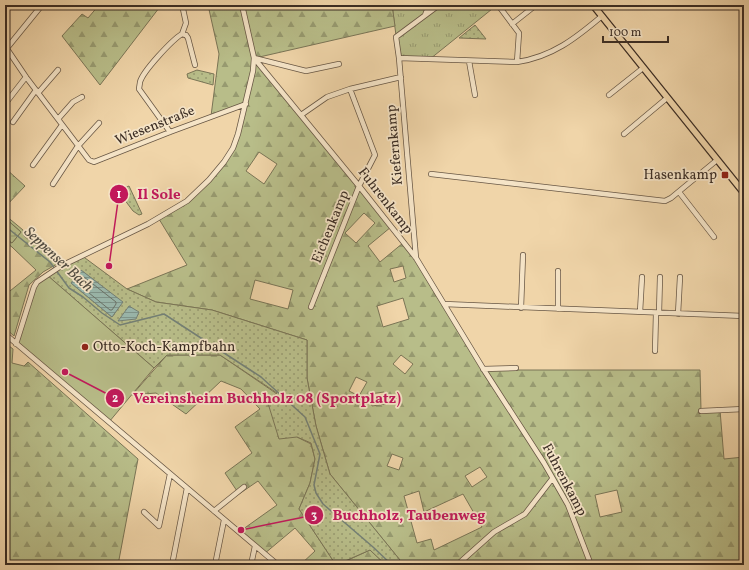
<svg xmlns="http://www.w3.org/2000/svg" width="749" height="570" font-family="Vollkorn,serif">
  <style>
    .grass { fill: url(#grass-tufts); stroke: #7a7556 }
    .forest { fill: url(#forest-firs); stroke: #7a7556; fill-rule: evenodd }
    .wetland { fill: url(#wetland-marsh); stroke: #7a7556 }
    .park { fill: url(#park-dots); stroke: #7a7556; fill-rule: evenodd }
    .pitch { fill: #b8bd89; stroke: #7a7556 }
    .water { fill: url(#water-rules); stroke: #748076 }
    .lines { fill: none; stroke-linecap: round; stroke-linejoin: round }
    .shore { stroke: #6a7268; stroke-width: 1 }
    .stream { stroke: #748076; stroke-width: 1.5 }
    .minor-casing { stroke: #685745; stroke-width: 6 }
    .major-casing { stroke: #3b2d24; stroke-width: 8 }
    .minor { stroke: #f5e4c7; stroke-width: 4.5 }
    .major { stroke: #f0d5a9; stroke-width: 5.5 }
    .poi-dot { fill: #8f2418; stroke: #f5e4c7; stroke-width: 1.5 }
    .labels { text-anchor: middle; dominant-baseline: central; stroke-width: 3.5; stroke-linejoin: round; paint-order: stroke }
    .street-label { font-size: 14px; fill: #3b2d24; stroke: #f5e4c7 }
    .poi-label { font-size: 14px; fill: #3b2d24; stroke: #f5e4c7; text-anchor: end }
    .water-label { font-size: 15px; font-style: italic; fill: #4e493f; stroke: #f5e4c7 }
    .leader { fill: none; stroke: #c2185b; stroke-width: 1.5 }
    .callout-dot { fill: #c2185b; stroke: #f5e4c7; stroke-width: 1.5 }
    .mark-label { font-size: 12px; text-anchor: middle; font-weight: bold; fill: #fff }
    .callout-label { font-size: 15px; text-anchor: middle; font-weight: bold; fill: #c2185b; stroke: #f5e4c7; stroke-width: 3.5; stroke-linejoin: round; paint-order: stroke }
  </style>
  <defs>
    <pattern id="grass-tufts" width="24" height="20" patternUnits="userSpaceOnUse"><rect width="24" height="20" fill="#b8bd89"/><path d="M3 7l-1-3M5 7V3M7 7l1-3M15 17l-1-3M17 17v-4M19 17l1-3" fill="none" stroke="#979a70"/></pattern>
    <pattern id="forest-firs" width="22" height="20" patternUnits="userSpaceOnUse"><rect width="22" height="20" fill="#b8bd89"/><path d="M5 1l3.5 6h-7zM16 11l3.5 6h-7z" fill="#979a70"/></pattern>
    <pattern id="wetland-marsh" width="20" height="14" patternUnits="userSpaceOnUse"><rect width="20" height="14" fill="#b8bd89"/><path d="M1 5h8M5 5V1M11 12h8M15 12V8" fill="none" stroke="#979a70"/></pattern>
    <pattern id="park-dots" width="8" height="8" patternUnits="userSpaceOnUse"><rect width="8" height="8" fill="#b8bd89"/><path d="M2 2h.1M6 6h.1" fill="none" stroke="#979a70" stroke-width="1.8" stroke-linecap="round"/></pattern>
    <pattern id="water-rules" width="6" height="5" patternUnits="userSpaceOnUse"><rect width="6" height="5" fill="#9ab8ad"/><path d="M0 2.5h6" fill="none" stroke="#7f968d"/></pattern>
  </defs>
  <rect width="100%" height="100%" fill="#f0d5a9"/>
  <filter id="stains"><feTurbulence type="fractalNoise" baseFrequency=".005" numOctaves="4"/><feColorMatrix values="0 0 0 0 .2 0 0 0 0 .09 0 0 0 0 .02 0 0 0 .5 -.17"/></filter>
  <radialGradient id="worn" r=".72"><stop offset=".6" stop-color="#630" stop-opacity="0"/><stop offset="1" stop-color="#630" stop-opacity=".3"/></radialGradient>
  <path class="grass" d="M392,5H497L430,59L399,58Z"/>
  <path class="forest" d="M99,5H159V8L100,85L62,36L82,14L88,18Z
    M208,5H392L395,26L255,58L391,227L368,246L380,262L403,243L416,258L484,370H700L701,410H720L724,459L744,457V565H404L330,474L316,426L307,378V340L212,310L156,302L127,289L187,265L159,219L187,201L209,180L233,148L245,105L211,116L219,54ZM259,152L277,164L264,184L246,171ZM364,213L375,223L356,243L345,233ZM403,266L406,278L394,282L390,269ZM255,280L293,290L288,309L250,299ZM403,298L409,319L383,327L377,306ZM401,355L413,364L405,374L393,364ZM356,377L367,382L359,396L349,391ZM384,392L386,404L372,406L370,394ZM392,454L403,458L399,470L387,466ZM480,467L487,477L472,487L465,476ZM617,490L622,512L600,517L595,495ZM419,491L424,512L463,494L482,527L434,550L431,539L417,543L404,496Z
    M5,168L25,186L5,207Z
    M5,215L23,230L24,236L48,255L57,264L43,272L29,285L14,336L5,328V295L36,270L12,247L5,242V238L12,243L21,232L5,218Z
    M5,343L13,349L12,363L24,366L28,362L138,459L118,565H5Z
    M167,355H220L277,394L297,437L311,444L315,459L310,483L299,509L336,565H300L315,551L295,528L264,554L239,532L277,505L258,481L239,494L225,473L252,453L235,427L260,409L241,389L221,381L186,414L156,393L132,395Z
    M370,550L386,565H337Z"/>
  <path class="wetland" d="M5,218L21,232L12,243L5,238Z"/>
  <path class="park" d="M475,25L486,39L459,38Z
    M197,70L214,74L213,85L188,78L187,74Z
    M129,186L142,214L139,215L133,211L118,191Z
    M81,255L127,289L156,302L212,310L307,340V378L316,426L330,474L404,565H386L370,550L336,565L299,509L310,483L315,459L311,443L297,437L279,439L267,400L277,393L220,355H167L154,368L47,275ZM82,271L122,302L112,317L71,283Z"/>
  <path class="pitch" d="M47,275L154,368L109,422L16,344L34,287Z"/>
  <path class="water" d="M81,270L123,302L112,317L71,283Z
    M129,306L139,312L136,319L118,321Z"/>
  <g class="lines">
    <path class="shore" d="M81,277H84L116,302V304L112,310H110L78,284L77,282Z"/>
    <path class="stream" d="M5,226L50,262L69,288L83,297L102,313L120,325L164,314L261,377L305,417L320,454L314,485L316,493L323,504L373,547L392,565"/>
    <g class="minor-casing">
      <path id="minor" d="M498,5L519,33L517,62
        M425,15L427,10L426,5
        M512,24L536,5
        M182,34L186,23L183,9
        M5,46L26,77L89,160L94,162L170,132L246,104
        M7,48L42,5
        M254,58L359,186L416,258L484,370L544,463L568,505L591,565
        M254,58L306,71L339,64
        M399,58L517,62C552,57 576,38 602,16
        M469,61L475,95
        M38,93L58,70
        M609,95L643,68
        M5,104L26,77
        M301,115L327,97L350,89L401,77
        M58,119L73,102L82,97
        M13,122L36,90
        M170,132L139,89C139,88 140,83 140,82C143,71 172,40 182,34L186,35L188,38L195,65
        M624,134L667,98
        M33,165L62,125
        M431,174L665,201L671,198L717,160
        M53,184L78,146L99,123
        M679,192L714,237
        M416,258L399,58L396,37L439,5
        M444,304L744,316
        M311,307L359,186L375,155L350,89
        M521,308L523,255
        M558,309V271
        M640,312L642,277
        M659,313L660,277
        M678,314L680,277
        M5,334L278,565
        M16,344L34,287L37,282L61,266L148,224L187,201L209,180L224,162L233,148L238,134L253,71L254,58L242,5
        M655,351L656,313
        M483,369L516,368
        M701,411L744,409
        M214,511L244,487
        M144,512L159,526L170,474
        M172,565L187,488
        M215,565L224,520
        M251,565L255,546
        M457,565L494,532L525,514L552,479"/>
    </g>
    <g class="major-casing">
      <path id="major" d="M593,5L744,193"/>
    </g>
    <use href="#minor" class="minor"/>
    <use href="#major" class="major"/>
  </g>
  <g class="poi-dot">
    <rect x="721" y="171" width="8" height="8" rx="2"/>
    <circle cx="85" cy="347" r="4"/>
  </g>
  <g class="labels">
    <g class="street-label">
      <text transform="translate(155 126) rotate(-22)">Wiesenstraße</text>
      <text transform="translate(395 145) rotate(-95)">Kiefernkamp</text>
      <text transform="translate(385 201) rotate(52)">Fuhrenkamp</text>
      <text transform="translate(331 227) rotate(-68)">Eichenkamp</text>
      <text transform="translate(564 480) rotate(62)">Fuhrenkamp</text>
    </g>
    <g class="poi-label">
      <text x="717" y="175">Hasenkamp</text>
      <text x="93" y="347" text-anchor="start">Otto-Koch-Kampfbahn</text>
    </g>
    <g class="water-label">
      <text transform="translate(58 260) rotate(43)">Seppenser Bach</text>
    </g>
  </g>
  <path class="leader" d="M109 266L119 194M65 372L115 398M241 530L314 515"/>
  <g class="callout-dot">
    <circle cx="109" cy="266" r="4"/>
    <circle cx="65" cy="372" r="4"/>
    <circle cx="241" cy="530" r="4"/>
    <circle cx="119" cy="194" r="10"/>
    <circle cx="115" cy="398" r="10"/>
    <circle cx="314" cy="515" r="10"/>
  </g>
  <g class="mark-label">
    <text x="119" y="198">1</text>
    <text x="115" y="402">2</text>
    <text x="314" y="519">3</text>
  </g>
  <g class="callout-label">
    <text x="159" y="199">Il Sole</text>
    <text x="267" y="403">Vereinsheim Buchholz 08 (Sportplatz)</text>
    <text x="409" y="520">Buchholz, Taubenweg</text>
  </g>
  <rect width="749" height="570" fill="none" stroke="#f0d5a9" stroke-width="20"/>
  <rect x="6" y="6" width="737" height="558" fill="none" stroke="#3b2d24" stroke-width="2"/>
  <rect x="10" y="10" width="729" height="550" fill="none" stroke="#3b2d24"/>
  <path d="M603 36v6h65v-6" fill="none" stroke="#3b2d24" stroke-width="2"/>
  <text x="609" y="36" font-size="12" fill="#3b2d24" stroke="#f5e4c7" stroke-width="3" paint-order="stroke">100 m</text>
  <rect width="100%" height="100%" filter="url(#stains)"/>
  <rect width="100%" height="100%" fill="url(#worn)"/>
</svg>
